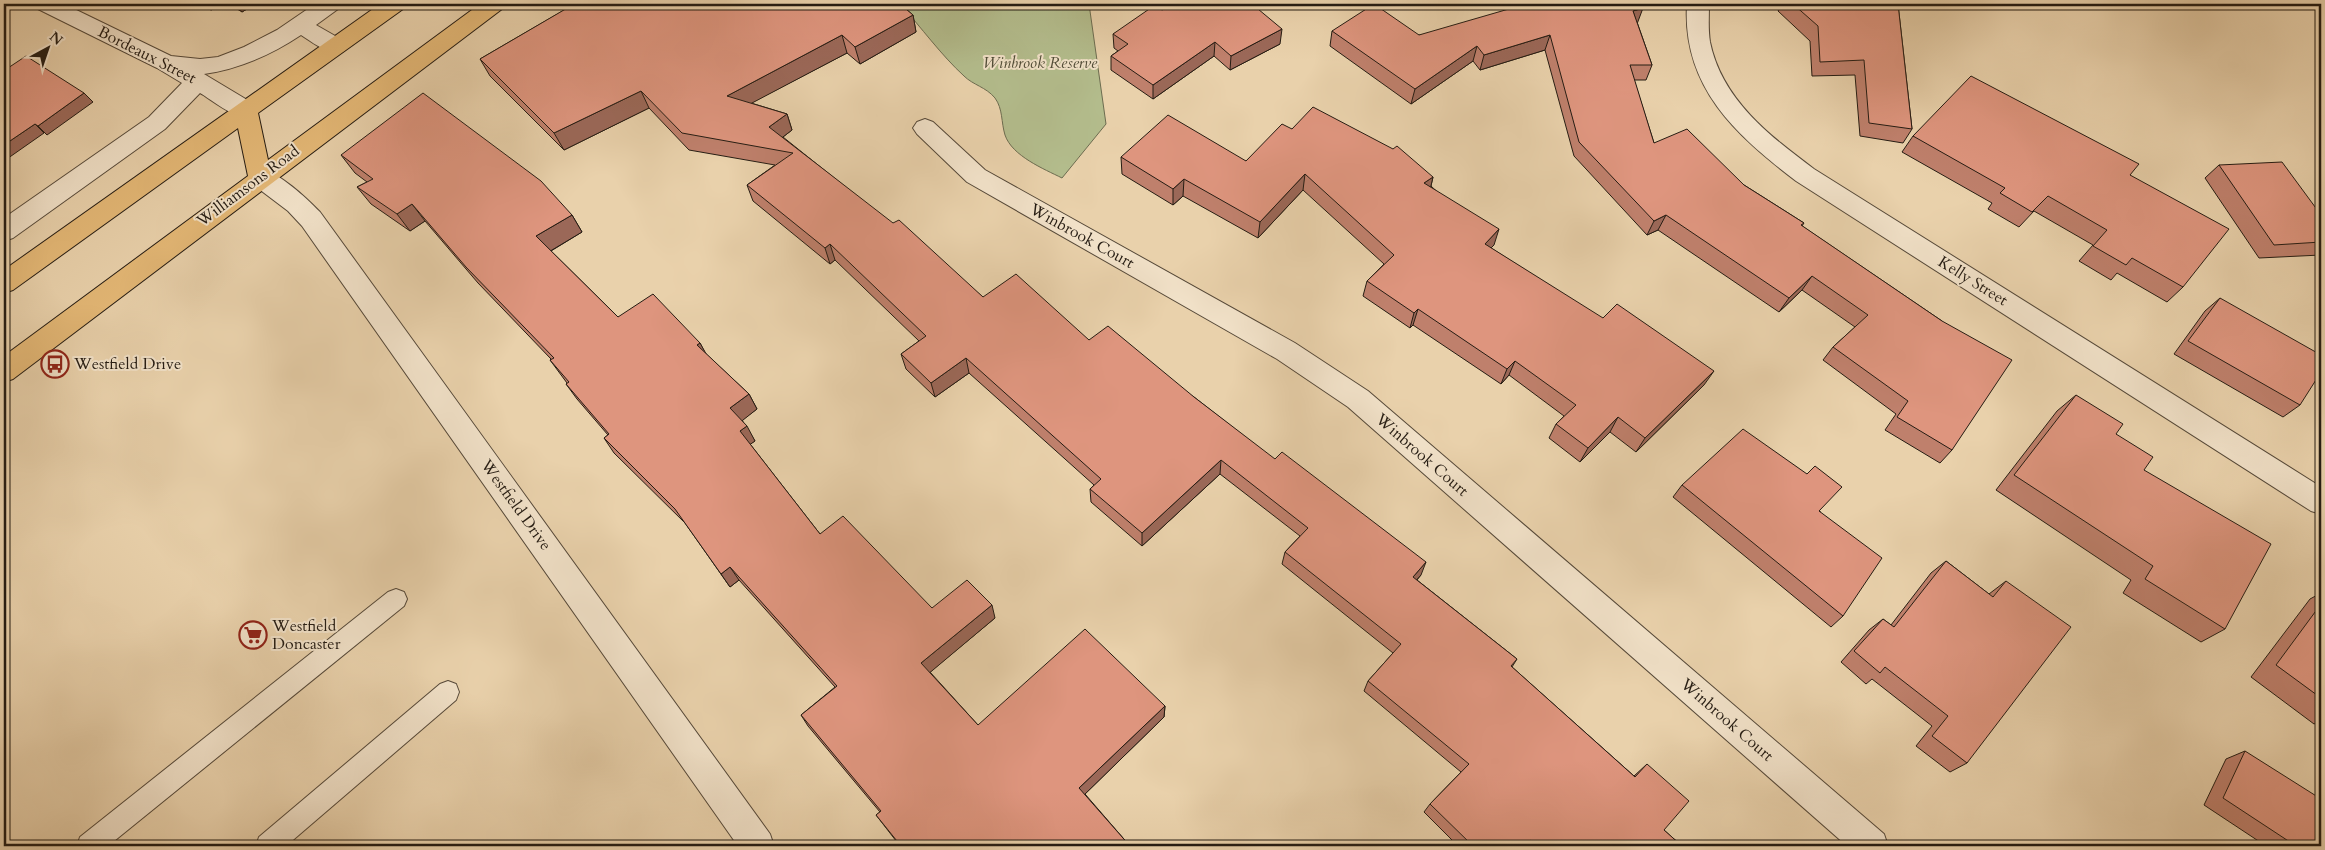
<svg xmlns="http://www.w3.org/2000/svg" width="2325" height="850" font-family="Cardo,serif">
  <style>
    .green { fill: #b3bc8c; stroke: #6c6c50 }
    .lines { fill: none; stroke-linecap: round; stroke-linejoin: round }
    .service-casing { stroke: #564939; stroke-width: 2 }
    .minor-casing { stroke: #564939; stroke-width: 2 }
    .primary-casing { stroke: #251c13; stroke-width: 2 }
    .service { fill: #f1e1c8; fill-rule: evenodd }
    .minor { fill: #f1e1c8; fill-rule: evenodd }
    .primary { fill: #e4b876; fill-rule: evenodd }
    .wall { fill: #bf806c; stroke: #251c13 }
    .shaded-wall { fill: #9b6858; stroke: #251c13 }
    .building { fill: #de957e; stroke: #251c13 }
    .labels { text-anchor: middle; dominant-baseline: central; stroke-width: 4; stroke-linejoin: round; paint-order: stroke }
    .street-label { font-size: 16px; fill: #251c13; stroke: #f1e1c8 }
    .park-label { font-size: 16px; font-style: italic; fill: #504c37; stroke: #f1e1c8 }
    .poi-label { font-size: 16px; fill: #251c13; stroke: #f1e1c8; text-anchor: start }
  </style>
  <rect width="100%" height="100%" fill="#e9d1ab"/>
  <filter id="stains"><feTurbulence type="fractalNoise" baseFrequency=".004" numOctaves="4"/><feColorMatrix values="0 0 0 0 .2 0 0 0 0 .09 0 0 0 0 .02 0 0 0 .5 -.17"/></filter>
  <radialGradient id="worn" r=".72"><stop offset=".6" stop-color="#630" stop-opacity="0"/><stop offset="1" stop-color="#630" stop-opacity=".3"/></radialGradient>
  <path class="green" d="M900,4H1089L1106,124L1062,178C1044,169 1012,156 1005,135C1001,122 1003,109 995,98C986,87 973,85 964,76C941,55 921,27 900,4Z"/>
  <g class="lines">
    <g class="service-casing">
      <path id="service" d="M396,589L404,592L407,599L404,606L108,846H77L80,837L388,592Z
        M448,681L456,684L459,692L456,700L286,846H256L259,837L440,684Z"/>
    </g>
    <g class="minor-casing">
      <path id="minor" d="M35,4H64L171,56L200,59L218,57L244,47L277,30L315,4H341L338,9L316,25L344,41L347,46L344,51C328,56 314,43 301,35C271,55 239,69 204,74L254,104L258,110L254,116C236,121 215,102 200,93L165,129L13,238L4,241V218L149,117L182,83L157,68L38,9Z
        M1687,4H1709C1709,17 1708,29 1710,42C1722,100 1770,136 1814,169L2321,487V514L2311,511L1796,181C1736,135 1682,87 1687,4Z
        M925,119L933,122L985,170L1295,343L1368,391L1884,834L1888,846H1847L1348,407L1277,359L967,182L917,134L913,128L917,122Z
        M260,168C282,175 304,196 320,212L770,834L774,846H738L302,226L288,211L251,183L248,177L251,171Z"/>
    </g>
    <g class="primary-casing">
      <path id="primary" d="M380,4H406L403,9L258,113L268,160L480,4H505L502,9L13,379L4,382V356L248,176L238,128L13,290L4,293V270Z"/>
    </g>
    <use href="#service" class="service"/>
    <use href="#minor" class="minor"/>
    <use href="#primary" class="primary"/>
  </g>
  <path class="wall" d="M198,4H222L211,10Z
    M229,4H255L242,12Z
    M563,4H900L913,15L916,32L860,64L847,53L751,103L787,114L792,130L783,137L983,297L1089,340L1194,397L1421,575L1417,580L1517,659L1512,667L1634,776L1647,764L1664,830L1682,846H1458L1424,812L1430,804L1461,772L1364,691L1368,681L1393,653L1282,564L1285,552L1300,536L1220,474L1142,546L1091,502L1090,489L1094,485L969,373L935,397L906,369L901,354L919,341L835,260L830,264L753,201L747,185L775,165L689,150L649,108L564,150L490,76L480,59L566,9Z
    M1782,4H1898L1912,129L1903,143L1860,136L1855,75L1812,76L1810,41L1778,11Z
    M1162,10L1280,44L1230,70L1214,56L1153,99L1111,70V56L1118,51L1114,48L1113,34Z
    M1637,22L1652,65L1646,80H1634L1654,143L1744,185L1804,223L1802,226L1942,321L1952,450L1940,463L1885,430L1896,414L1823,360L1833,347L1855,327L1802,290L1779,312L1658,230L1647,235L1574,156L1545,50L1480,70L1473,61L1411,104L1330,46L1332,31L1419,35Z
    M1292,129L1433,177L1431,186L1494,245L1491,248L1704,385L1636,452L1610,432L1580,462L1549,438L1556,424L1564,416L1509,375L1501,384L1413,325L1410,328L1363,296L1367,281L1384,264L1303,190L1258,238L1183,196L1173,205L1122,174L1121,157L1246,161Z
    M1913,136L2130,175L2183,287L2167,302L2117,273L2111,280L2079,261L2093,245L2034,211L2019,227L1988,209L1992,203L1902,152Z
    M341,155L572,215L582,232L551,251L618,317L700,343L705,353L749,394L757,409L742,420L755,441L750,444L820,534L932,608L995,618L930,672L978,725L1165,706L1164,717L1085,794L1130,846H900L876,815L880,812L808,726L801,715L835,687L739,580L730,587L685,523L614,453L604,438L608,435L577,399L566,384L567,383L550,360L551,359L478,283L425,221L410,231L371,204L357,187L367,182L355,173Z
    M2219,165L2321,215V255L2259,258L2205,178Z
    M2220,298L2300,405L2283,417L2174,354L2205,311Z
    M2076,395L2116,434L2144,470L2225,629L2201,642L2123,593L2131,580L1996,490L2057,411Z
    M1682,485L1820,511L1843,616L1831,627L1673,497Z
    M1946,561L1989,594L2006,581L1967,763L1950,772L1916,746L1932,726L1872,679L1866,684L1841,662L1869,630L1883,619L1891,625L1931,573Z
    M2321,593V721L2314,724L2251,677L2310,599Z
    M2245,751L2321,846H2266L2204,805L2226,759Z"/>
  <path class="shaded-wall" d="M206,4H222L211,10Z
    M235,4H255L242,12Z
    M1643,8L1637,24L1633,11Z
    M913,15L916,32L860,64L855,47Z
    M1282,29L1280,44L1230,70L1231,56Z
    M842,35L847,53L733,113L727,96Z
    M1550,35L1545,50L1480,70L1484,55Z
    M1215,42L1214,56L1153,99V85Z
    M1477,46L1473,61L1411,104L1415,89Z
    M641,91L649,108L564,150L554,133Z
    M84,93L93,102L47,135L38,126Z
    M787,114L792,130L775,143L769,127Z
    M35,124L44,133L4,161V145Z
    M1305,174L1303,190L1258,238L1260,222Z
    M1433,177L1429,194L1424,183Z
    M1184,179L1183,196L1173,205V189Z
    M412,204L425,221L410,231L397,214Z
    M572,215L582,232L547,253L536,236Z
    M1666,215L1658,230L1647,235L1654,221Z
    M1499,229L1494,245L1479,260L1485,244Z
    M830,244L835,260L830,264L825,248Z
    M1812,276L1802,290L1779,312L1789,298Z
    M1418,309L1413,325L1410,328L1414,313Z
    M700,343L709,359L697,345Z
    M966,358L969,373L935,397L931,383Z
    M1515,361L1509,375L1501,384L1507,369Z
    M1714,371L1704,385L1636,452L1645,438Z
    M749,394L757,409L738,424L730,408Z
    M1618,417L1610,432L1580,462L1588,448Z
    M747,426L755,441L748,446L740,431Z
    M1221,460L1220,474L1142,546V533Z
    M1426,562L1421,575L1408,589L1413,577Z
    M730,567L739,580L730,587L721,574Z
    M992,605L995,618L927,675L921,663Z
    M1165,706L1164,717L1081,798L1079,788Z"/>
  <path class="building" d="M564,4H900L913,15L855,47L842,35L727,96L787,114L769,127L893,223L899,220L983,297L1016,274L1089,340L1108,326L1194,397L1275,459L1282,452L1426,562L1413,577L1517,659L1511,666L1635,777L1647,764L1689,801L1664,830L1682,846H1537L1530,840L1524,846H1473L1430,804L1469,764L1368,681L1401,644L1285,552L1308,528L1221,460L1142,533L1090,489L1101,479L966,358L931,383L901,354L926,336L830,244L825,248L747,185L793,153L682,133L641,91L554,133L480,59L569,7Z
    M1173,4H1252L1282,29L1231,56L1215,42L1153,85L1111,56L1128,44L1113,34L1155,5L1162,10Z
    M1374,4L1419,35L1526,4H1642L1643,8L1633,11L1652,65H1630L1654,143L1687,129L1744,185L1804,223L1801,225L1942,321L2012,360L1952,450L1897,417L1908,401L1833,347L1868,315L1812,276L1789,298L1666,215L1654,221L1579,142L1550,35L1484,55L1477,46L1415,89L1332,31Z
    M1793,4H1898L1912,129L1869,123L1864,60L1820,62L1818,26Z
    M26,56L84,93L38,126L35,124L4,145V68L5,70Z
    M1971,76L2139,164L2130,175L2229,229L2183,287L2132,258L2126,265L2093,246L2107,230L2048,196L2032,212L2000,193L2005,188L1913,136Z
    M423,93L541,181L572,215L536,236L618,317L653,294L700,343L697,345L749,394L730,408L747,426L740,431L820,534L843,516L932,608L967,580L992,605L921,663L978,725L1085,629L1165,706L1079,788L1130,846H901L876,815L881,811L801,715L837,686L730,567L721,574L675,509L604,438L609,434L566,384L569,382L550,360L554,358L466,267L412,204L397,214L357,187L373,179L341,155Z
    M1313,107L1393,149L1397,146L1433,177L1424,183L1499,229L1485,244L1603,318L1617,304L1714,371L1645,438L1618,417L1588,448L1556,424L1576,405L1515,361L1507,369L1418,309L1414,313L1367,281L1394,255L1305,174L1260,222L1184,179L1173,189L1121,157L1168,115L1246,161L1282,124L1292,129Z
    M2282,162L2321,215V242L2274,245L2219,165Z
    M2220,298L2321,355V372L2300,405L2188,341Z
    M2076,395L2123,424L2116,434L2153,457L2144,470L2271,544L2225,629L2145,579L2153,566L2014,475Z
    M1743,429L1807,474L1815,466L1842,487L1819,511L1882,558L1843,616L1682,485Z
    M1946,561L1993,597L2006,581L2071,627L1967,763L1932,736L1948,716L1885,667L1880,673L1854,651L1883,619L1894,627Z
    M2321,604V698L2276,665Z
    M2245,751L2321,799V846H2296L2223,798Z"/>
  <defs>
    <g id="bus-ring" transform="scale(1.4375)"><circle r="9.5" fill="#f1e1c8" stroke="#8f2418" stroke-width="1.5"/><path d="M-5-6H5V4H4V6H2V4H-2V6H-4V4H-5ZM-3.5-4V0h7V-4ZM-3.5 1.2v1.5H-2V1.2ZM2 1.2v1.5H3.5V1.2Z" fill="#8f2418"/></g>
    <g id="supermarket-ring" transform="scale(1.4375)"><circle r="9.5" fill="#f1e1c8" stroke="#8f2418" stroke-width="1.5"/><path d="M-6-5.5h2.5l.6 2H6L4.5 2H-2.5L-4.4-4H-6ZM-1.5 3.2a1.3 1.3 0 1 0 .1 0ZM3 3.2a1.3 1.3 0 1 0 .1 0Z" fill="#8f2418"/></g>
  </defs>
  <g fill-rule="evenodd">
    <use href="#bus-ring" x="55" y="364"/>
    <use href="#supermarket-ring" x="253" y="635"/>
  </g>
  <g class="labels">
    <g class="street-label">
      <text transform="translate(147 55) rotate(27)">Bordeaux Street</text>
      <text transform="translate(248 186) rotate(-37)">Williamsons Road</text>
      <text transform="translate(1082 236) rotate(29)">Winbrook Court</text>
      <text transform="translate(1973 281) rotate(32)">Kelly Street</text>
      <text transform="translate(1422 455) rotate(41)">Winbrook Court</text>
      <text transform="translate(516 505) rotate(54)">Westfield Drive</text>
      <text transform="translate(1727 720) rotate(41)">Winbrook Court</text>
    </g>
    <g class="park-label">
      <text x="1040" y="63">Winbrook Reserve</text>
    </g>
    <g class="poi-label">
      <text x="74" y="364">Westfield Drive</text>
      <text x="272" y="626">Westfield<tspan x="272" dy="18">Doncaster</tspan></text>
    </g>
  </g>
  <rect width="2325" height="850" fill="none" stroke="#e9d1ab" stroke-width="20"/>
  <rect x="5" y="5" width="2315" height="840" fill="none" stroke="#251c13" stroke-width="2.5"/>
  <rect x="10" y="10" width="2305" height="830" fill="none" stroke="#251c13"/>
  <g transform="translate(48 48) rotate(40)" stroke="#f1e1c8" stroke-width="4" paint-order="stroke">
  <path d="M0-4L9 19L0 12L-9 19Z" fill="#251c13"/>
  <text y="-8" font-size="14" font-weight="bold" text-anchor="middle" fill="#251c13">N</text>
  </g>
  <rect width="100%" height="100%" filter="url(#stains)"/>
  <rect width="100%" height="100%" fill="url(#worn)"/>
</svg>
